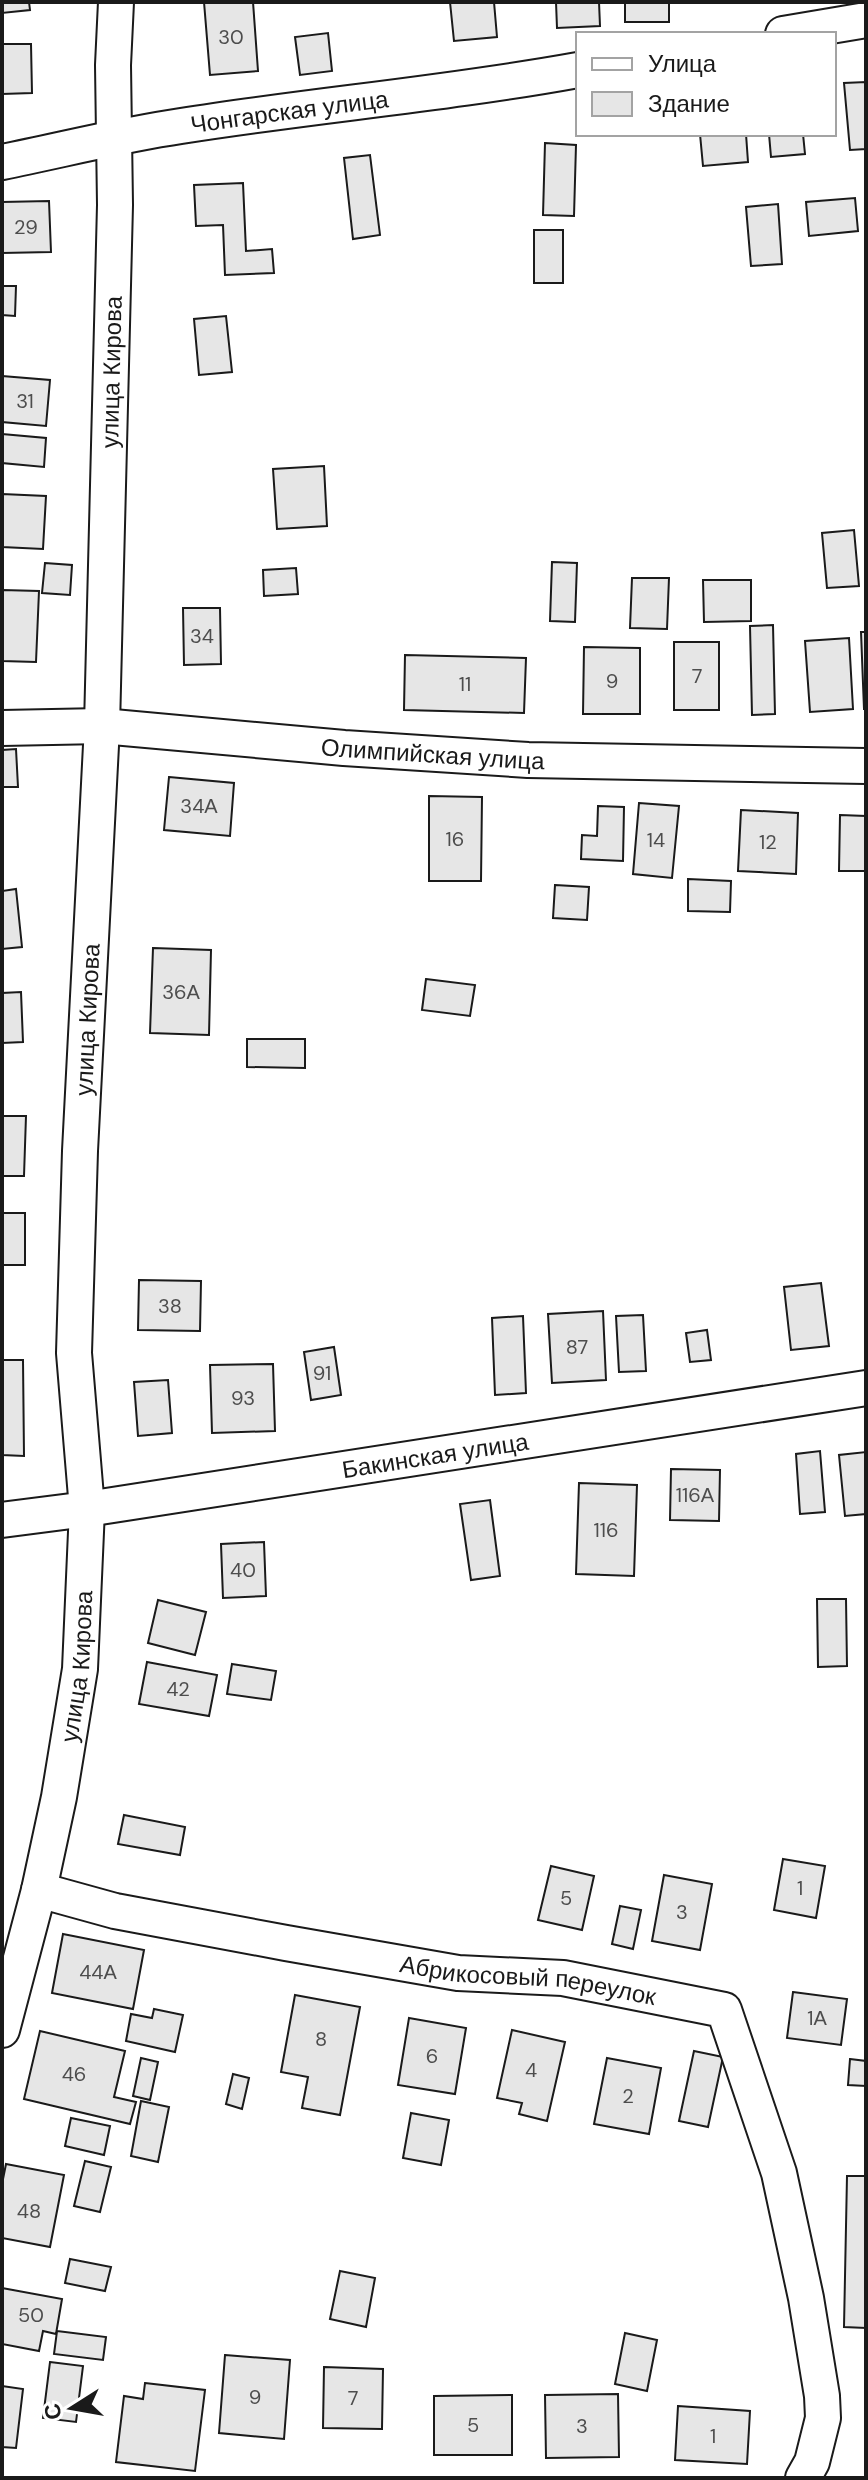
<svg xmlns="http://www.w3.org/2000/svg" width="868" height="2480" font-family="'DM Sans',sans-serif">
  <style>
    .building { fill: #e6e6e6; stroke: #1a1a1a; stroke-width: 2 }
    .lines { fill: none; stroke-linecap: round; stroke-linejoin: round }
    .minor-casing { stroke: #1a1a1a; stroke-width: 38 }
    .minor { stroke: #fff; stroke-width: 34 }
    .labels { text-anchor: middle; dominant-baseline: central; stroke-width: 6; stroke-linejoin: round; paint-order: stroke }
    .number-label { font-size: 20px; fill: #4d4d4d }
    .street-label { font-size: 24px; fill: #1a1a1a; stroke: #fff }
  </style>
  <rect width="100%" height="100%" fill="#fff"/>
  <path class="building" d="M2,2H29L30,10L2,13Z
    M204,2H253L258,71L210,75Z
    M450,2H494L497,37L454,41Z
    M556,2H599L600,26L557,28Z
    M625,2H669V22H625Z
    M328,33L332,71L300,75L295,37Z
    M2,44H31L32,93L2,94Z
    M866,82V149L850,150L844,83Z
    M700,134H746L748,162L703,166Z
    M769,134H803L805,154L771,157Z
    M545,143L576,145L574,216L543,215Z
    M370,155L380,235L353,239L344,158Z
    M243,183L246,251L272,249L274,273L225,275L223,225L196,226L194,185Z
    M855,198L858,231L809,236L806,202Z
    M49,201L51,252L2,253V202Z
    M778,204L782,264L751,266L746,207Z
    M534,230H563V283H534Z
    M2,286H16L15,316L2,315Z
    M226,316L232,372L199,375L194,319Z
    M2,376L50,380L46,426L2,422Z
    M2,434L46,438L44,467L2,463Z
    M324,466L327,526L277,529L273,469Z
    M2,494L46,496L43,549L2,547Z
    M854,530L859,586L827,588L822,533Z
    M552,562L577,563L575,622L550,621Z
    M45,563L72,565L70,595L42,593Z
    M296,568L298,594L264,596L263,570Z
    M632,578H669L667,629L630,628Z
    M703,580H751V621L704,622Z
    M2,590L39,591L36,662L2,661Z
    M183,608H220L221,664L184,665Z
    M773,625L775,714L752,715L750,626Z
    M861,632H866V709H864Z
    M849,638L853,709L810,712L805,641Z
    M674,642H719V710H674Z
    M584,647L640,648V714H583Z
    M405,655L526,658L524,713L404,710Z
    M16,749L18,787H2V750Z
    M169,777L234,783L230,836L164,830Z
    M429,796L482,797L481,881H429Z
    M639,803L679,806L672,878L633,874Z
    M598,806L624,807L623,861L581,859L582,835L597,836Z
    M741,810L798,813L796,874L738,871Z
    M840,815L866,816V871H839Z
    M688,879L731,881L730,912L688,911Z
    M555,885L589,887L587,920L553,918Z
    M16,889L22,947L2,949V891Z
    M153,948L211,950L209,1035L150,1033Z
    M426,979L475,985L470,1016L422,1010Z
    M21,992L23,1042L2,1043V993Z
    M247,1039H305V1068L247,1067Z
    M2,1116H26L24,1176H2Z
    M2,1213H25V1265H2Z
    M139,1280L201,1281L200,1331L138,1330Z
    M821,1283L829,1346L791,1350L784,1287Z
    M603,1311L606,1380L552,1383L548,1314Z
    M643,1315L646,1371L619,1372L616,1316Z
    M523,1316L526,1393L495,1395L492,1318Z
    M707,1330L711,1360L690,1362L686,1333Z
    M334,1347L341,1395L311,1400L304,1352Z
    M2,1360H23L24,1456L2,1455Z
    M273,1364L275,1431L212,1433L210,1365Z
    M168,1380L172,1433L138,1436L134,1382Z
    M820,1451L825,1512L800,1514L796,1454Z
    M866,1452V1514L845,1516L839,1455Z
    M671,1469L720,1470L719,1521L670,1520Z
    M579,1483L637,1485L634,1576L576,1574Z
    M490,1500L500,1576L471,1580L460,1504Z
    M264,1542L266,1596L223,1598L221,1544Z
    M817,1599H846L847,1666L818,1667Z
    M158,1600L206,1612L195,1655L148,1643Z
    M147,1662L217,1675L209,1716L139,1704Z
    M232,1664L276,1671L271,1700L227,1694Z
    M124,1815L185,1827L180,1855L118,1844Z
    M783,1859L825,1866L816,1918L774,1910Z
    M551,1866L594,1876L582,1930L538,1920Z
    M664,1875L712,1884L700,1950L652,1941Z
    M620,1906L641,1910L633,1949L612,1944Z
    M63,1934L144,1950L133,2009L52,1993Z
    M793,1992L847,1999L841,2045L787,2038Z
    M295,1995L360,2007L340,2115L302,2108L308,2077L281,2072Z
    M154,2009L183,2015L175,2052L126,2041L131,2014L152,2018Z
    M409,2018L466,2028L455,2094L398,2085Z
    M512,2030L565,2042L547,2121L519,2114L522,2103L497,2098Z
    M40,2031L125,2051L114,2097L136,2102L130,2124L24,2099Z
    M694,2051L723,2057L708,2127L679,2121Z
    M141,2058L158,2062L150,2100L133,2096Z
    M607,2058L661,2068L649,2134L594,2124Z
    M850,2059L866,2061V2086L848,2085Z
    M233,2074L249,2078L242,2109L226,2104Z
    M141,2101L169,2107L158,2162L131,2156Z
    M411,2113L449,2120L441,2165L403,2158Z
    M71,2118L110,2126L104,2155L65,2146Z
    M85,2161L111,2167L100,2212L74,2206Z
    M6,2164L64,2175L50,2247L2,2238V2184Z
    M847,2176H866V2328L844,2327Z
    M70,2259L111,2267L105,2291L65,2283Z
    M340,2271L375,2278L366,2327L330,2319Z
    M2,2288L62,2299L56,2334L43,2331L39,2351L2,2344Z
    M57,2331L106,2337L103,2360L54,2354Z
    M625,2333L657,2340L647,2391L615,2384Z
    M225,2355L290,2360L284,2439L219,2433Z
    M50,2362L83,2366L76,2422L43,2418Z
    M324,2367L383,2369L382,2429L323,2428Z
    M145,2383L205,2390L195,2471L116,2462L124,2396L143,2399Z
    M2,2386L23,2389L16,2448L2,2447Z
    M618,2394L619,2457L546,2458L545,2395Z
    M512,2395V2455H434V2396Z
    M678,2406L750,2411L747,2464L675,2460Z"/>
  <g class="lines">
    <g class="minor-casing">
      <g id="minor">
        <path d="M783,34L866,20"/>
        <path id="s1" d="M2,162C62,150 120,135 181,126C313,105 446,94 578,70"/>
        <path id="s2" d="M2,728L102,726L344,748L528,760L866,766"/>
        <path id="s3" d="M2,1520L87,1509L866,1388"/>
        <path id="s4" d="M39,1890L115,1911L286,1943L458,1973L563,1978L724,2010L779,2173L806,2298L822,2396L823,2418L812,2462L803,2478"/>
        <path id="s5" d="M2,2030L39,1890L59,1797L80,1669L87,1509L74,1353L80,1151L102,726L115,205L113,65L116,2"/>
      </g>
    </g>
    <use href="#minor" class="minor"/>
  </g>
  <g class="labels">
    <g class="number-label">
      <text x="231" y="37">30</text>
      <text x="26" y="227">29</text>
      <text x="25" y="401">31</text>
      <text x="202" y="636">34</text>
      <text x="697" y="676">7</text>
      <text x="612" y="681">9</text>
      <text x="465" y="684">11</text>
      <text x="199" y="806">34А</text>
      <text x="455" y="839">16</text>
      <text x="656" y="840">14</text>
      <text x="768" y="842">12</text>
      <text x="181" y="992">36А</text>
      <text x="170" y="1306">38</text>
      <text x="577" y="1347">87</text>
      <text x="322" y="1373">91</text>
      <text x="243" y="1398">93</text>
      <text x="695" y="1495">116А</text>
      <text x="606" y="1530">116</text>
      <text x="243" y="1570">40</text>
      <text x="178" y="1689">42</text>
      <text x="800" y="1888">1</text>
      <text x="566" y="1898">5</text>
      <text x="682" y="1912">3</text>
      <text x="98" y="1972">44А</text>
      <text x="817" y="2018">1А</text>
      <text x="321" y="2039">8</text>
      <text x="432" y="2056">6</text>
      <text x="531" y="2070">4</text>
      <text x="74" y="2074">46</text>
      <text x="628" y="2096">2</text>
      <text x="29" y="2211">48</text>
      <text x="31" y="2315">50</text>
      <text x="255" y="2397">9</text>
      <text x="353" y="2398">7</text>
      <text x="473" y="2425">5</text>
      <text x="582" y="2426">3</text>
      <text x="713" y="2436">1</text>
    </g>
    <g class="street-label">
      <text stroke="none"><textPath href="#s1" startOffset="292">Чонгарская улица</textPath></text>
      <text stroke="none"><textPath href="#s5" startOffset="1668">улица Кирова</textPath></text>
      <text stroke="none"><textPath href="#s2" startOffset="432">Олимпийская улица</textPath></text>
      <text stroke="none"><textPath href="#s5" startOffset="1020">улица Кирова</textPath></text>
      <text stroke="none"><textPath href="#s3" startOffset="438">Бакинская улица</textPath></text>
      <text stroke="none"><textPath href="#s5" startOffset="372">улица Кирова</textPath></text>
      <text stroke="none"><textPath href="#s4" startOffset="498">Абрикосовый переулок</textPath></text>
    </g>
  </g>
  <rect width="868" height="2480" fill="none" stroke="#1a1a1a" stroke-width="8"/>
  <rect x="576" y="32" width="260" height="104" fill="#ffffff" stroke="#a3a3a3" stroke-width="2"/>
  <rect x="592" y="58" width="40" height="12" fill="#ffffff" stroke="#a3a3a3" stroke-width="2"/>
  <text x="648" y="72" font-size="24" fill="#1a1a1a">Улица</text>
  <rect x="592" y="92" width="40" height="24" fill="#e6e6e6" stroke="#a3a3a3" stroke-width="2"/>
  <text x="648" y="112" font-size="24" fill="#1a1a1a">Здание</text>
  <g transform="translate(72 2408) rotate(259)" stroke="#ffffff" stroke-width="6" paint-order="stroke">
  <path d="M0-6L14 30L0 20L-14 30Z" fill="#1a1a1a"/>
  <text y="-12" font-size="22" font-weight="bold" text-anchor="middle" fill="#1a1a1a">С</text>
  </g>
</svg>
